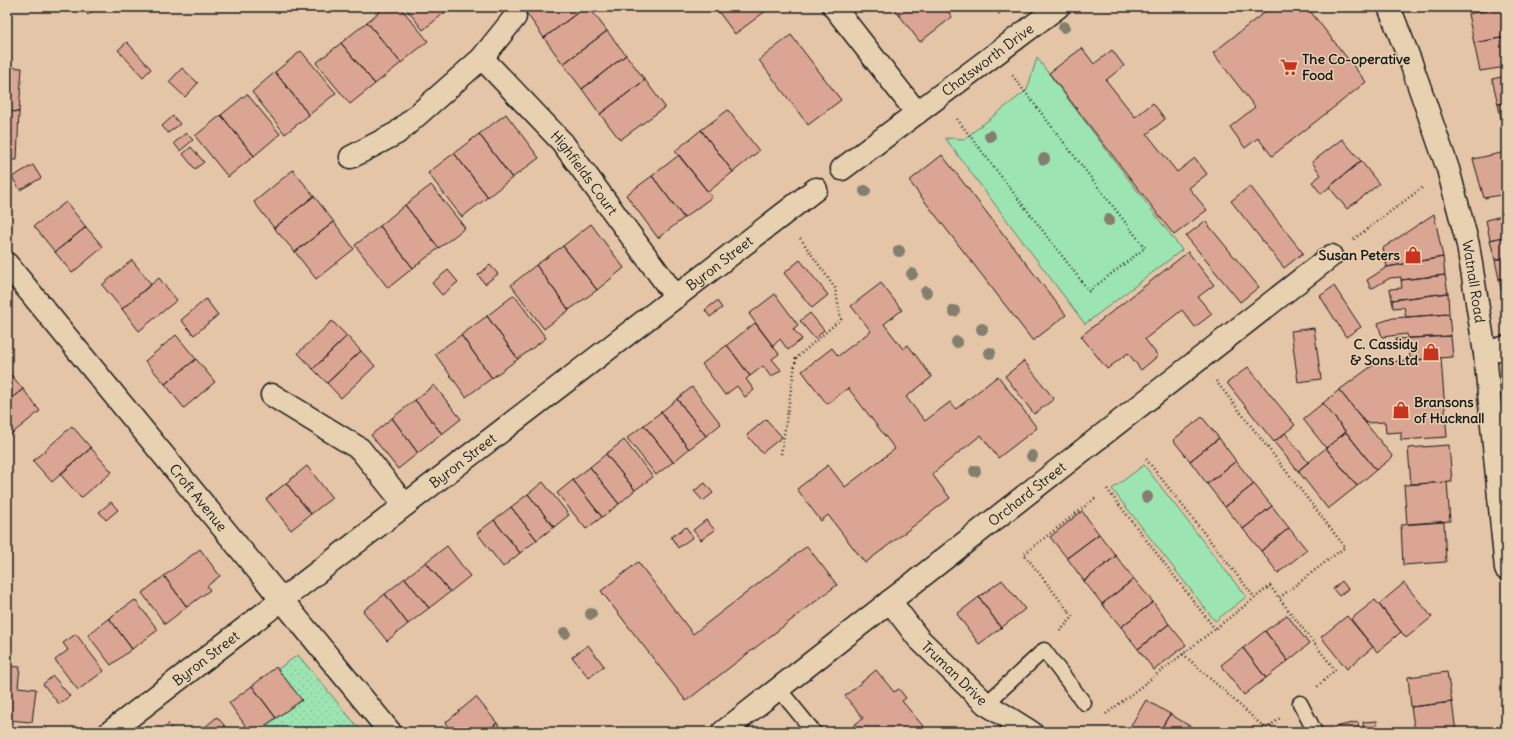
<svg xmlns="http://www.w3.org/2000/svg" width="1513" height="739" font-family="Delius,sans-serif">
  <style>
    .grass { fill: #9ce5b3; stroke: #5c8068 }
    .park { fill: url(#park-dots); stroke: #5c8068 }
    .building { fill: #daa593; stroke: #1c1c1c }
    .lines { fill: none; stroke-linecap: round; stroke-linejoin: round }
    .lane-casing { stroke: #1c1c1c; stroke-width: 17 }
    .street-casing { stroke: #1c1c1c; stroke-width: 25 }
    .secondary-casing { stroke: #1c1c1c; stroke-width: 25 }
    .path { stroke: #1c1c1c; stroke-width: 2.5; stroke-dasharray: 1 3; stroke-linecap: butt }
    .lane { stroke: #e7d1b0; stroke-width: 14 }
    .street { stroke: #e7d1b0; stroke-width: 22 }
    .secondary { stroke: #e7d1b0; stroke-width: 22 }
    .tree { fill: #847e6c }
    .labels { text-anchor: middle; dominant-baseline: central; stroke-width: 3; stroke-linejoin: round; paint-order: stroke }
    .poi-label { font-size: 14px; font-weight: bold; fill: #1c1c1c; stroke: #e7d1b0; text-anchor: start }
    .street-label { font-size: 14px; fill: #1c1c1c; stroke: #e7d1b0 }
  </style>
  <defs>
    <pattern id="park-dots" width="8" height="8" patternUnits="userSpaceOnUse"><rect width="8" height="8" fill="#9ce5b3"/><path d="M2 2h.1M6 6h.1" fill="none" stroke="#86c499" stroke-width="1.8" stroke-linecap="round"/></pattern>
  </defs>
  <rect width="100%" height="100%" fill="#e4c5a8"/>
  <filter id="ink" filterUnits="userSpaceOnUse"><feTurbulence type="fractalNoise" baseFrequency=".025" numOctaves="2"/><feDisplacementMap in="SourceGraphic" scale="8" xChannelSelector="R" yChannelSelector="G"/><feConvolveMatrix kernelMatrix="1 2 1 2 8 2 1 2 1" color-interpolation-filters="sRGB"/></filter>
  <g filter="url(#ink)">
    <path class="grass" d="M1037,58L1182,250L1085,324L945,138L964,139L1027,90Z
      M1144,465L1246,597L1215,621L1112,489Z"/>
    <path class="park" d="M298,655L362,732H257L301,700L278,669Z"/>
    <path class="building" d="M81,7H97L88,15Z
      M385,7H400L428,41L401,63L367,22Z
      M405,7H446L448,10L423,30Z
      M531,7H585L544,38L525,11Z
      M585,7H589L607,31L563,64L544,38Z
      M715,7H771L735,34Z
      M893,7H945L952,17L920,42Z
      M1271,7H1307L1366,82L1272,156L1258,138L1245,148L1230,127L1255,107L1213,53Z
      M1503,7H1506V37L1474,43L1468,14Z
      M367,22L401,63L375,84L341,43Z
      M607,31L626,55L582,89L563,64Z
      M791,35L841,100L808,125L759,60Z
      M1506,37V67L1480,71L1474,43Z
      M127,42L151,69L143,77L118,50Z
      M341,43L375,84L350,104L316,63Z
      M1082,48L1094,64L1112,50L1124,66L1106,80L1135,117L1153,103L1165,119L1147,134L1177,172L1195,158L1207,174L1189,188L1207,210L1174,235L1049,73Z
      M301,51L336,93L309,115L275,72Z
      M626,55L645,80L600,114L582,89Z
      M7,67L22,68L19,112L7,111Z
      M182,68L198,83L185,97L169,82Z
      M275,72L309,115L285,134L252,92Z
      M1506,76V103L1498,104L1492,79Z
      M645,80L665,107L620,140L600,114Z
      M247,94L280,134L254,156L221,115Z
      M1506,103V137H1505L1498,104Z
      M728,110L759,151L733,172L701,130Z
      M7,111L19,112L17,160H7Z
      M506,114L539,158L512,178L479,134Z
      M221,115L254,156L228,177L195,136Z
      M173,116L180,124L168,133L162,126Z
      M701,130L733,172L708,192L675,151Z
      M186,133L193,140L180,151L174,143Z
      M479,134L512,178L488,197L454,153Z
      M1342,139L1361,161L1321,194L1312,182L1321,175L1312,162Z
      M191,147L204,162L195,169L183,154Z
      M1506,152V194L1484,198L1473,159Z
      M454,153L488,197L462,217L428,173Z
      M679,155L712,197L684,218L652,176Z
      M942,155L1066,315L1033,341L909,181Z
      M1361,161L1379,184L1347,209L1329,187Z
      M33,165L41,178L20,190L12,177Z
      M293,170L314,196L274,228L254,202Z
      M652,176L684,218L658,238L626,195Z
      M431,185L465,228L439,248L405,205Z
      M1250,186L1303,253L1284,268L1231,201Z
      M314,196L334,222L295,252L274,228Z
      M66,202L86,227L55,252L34,226Z
      M405,205L439,248L413,268L380,226Z
      M1434,214L1443,257L1387,267L1383,248Z
      M1506,215V236L1490,240L1486,220Z
      M1205,221L1259,287L1240,302L1186,236Z
      M334,222L354,249L316,279L295,252Z
      M591,224L624,268L597,290L563,246Z
      M380,226L413,268L388,288L355,245Z
      M86,227L103,247L72,273L55,252Z
      M1506,236V257L1495,260L1490,240Z
      M563,246L597,290L569,310L536,265Z
      M1188,252L1214,285L1198,297L1212,314L1195,327L1182,310L1145,339L1158,356L1141,370L1128,353L1107,369L1081,336Z
      M1443,257L1445,275L1401,280V277L1390,278L1371,289L1367,280L1387,267Z
      M1506,257V278L1499,279L1495,260Z
      M132,260L151,284L122,309L102,285Z
      M800,260L828,295L812,308L784,273Z
      M490,265L498,274L485,284L478,275Z
      M536,265L569,310L544,329L511,285Z
      M448,270L458,282L442,295L432,283Z
      M1445,275L1448,293L1392,300L1390,289L1402,288L1401,280Z
      M159,278L177,300L139,331L122,309Z
      M1506,278V299L1503,300L1499,279Z
      M881,283L902,310L884,324L903,349L908,345L932,377L906,397L925,421L950,402L956,409L998,376L1037,428L998,458L981,435L932,474L950,498L865,563L828,515L821,521L797,489L828,465L845,487L895,449L848,388L827,404L802,371L832,348L838,356L871,331L851,306Z
      M1334,286L1361,327L1346,337L1320,296Z
      M1448,293L1449,314L1406,317L1404,307L1393,308L1392,300Z
      M775,294L798,325L793,329L802,339L788,350L780,339L773,346L749,314Z
      M514,295L546,338L518,359L487,316Z
      M206,299L218,315L194,335L181,320Z
      M717,301L722,308L710,317L705,310Z
      M810,313L824,330L815,339L800,321Z
      M1449,314L1451,336L1408,338L1407,334L1382,337L1378,323L1393,318Z
      M487,316L518,359L492,378L461,335Z
      M332,321L347,336L313,369L298,353Z
      M755,323L779,354L772,359L781,370L771,377L763,366L750,376L727,345Z
      M1314,328L1321,379L1298,382L1291,331Z
      M176,335L196,359L165,384L145,361Z
      M461,335L492,378L466,397L435,354Z
      M347,336L361,351L327,383L313,369Z
      M1451,336L1453,357L1410,360L1409,346L1396,347V339Z
      M727,345L750,376L746,379L754,390L745,397L737,386L725,395L702,364Z
      M361,351L375,366L341,398L327,383Z
      M1441,358L1447,437L1401,440V432L1386,433L1385,422L1366,423L1339,390L1376,363Z
      M196,359L215,382L184,408L165,384Z
      M1024,361L1054,399L1034,414L1005,376Z
      M1248,367L1295,425L1274,442L1227,383Z
      M7,370L23,389L7,402Z
      M434,385L461,419L442,434L415,400Z
      M692,387L721,424L706,436L677,399Z
      M23,389L40,411L9,436L7,433V402Z
      M1339,390L1393,457L1376,470L1323,403Z
      M677,399L706,436L689,449L661,412Z
      M415,400L442,434L418,453L392,418Z
      M1323,403L1346,432L1326,448L1303,419Z
      M661,412L689,449L673,462L644,425Z
      M1202,417L1219,438L1190,461L1173,440Z
      M392,418L418,453L398,469L371,435Z
      M766,419L782,437L762,453L747,435Z
      M644,425L673,462L656,475L627,438Z
      M72,426L91,448L52,482L33,461Z
      M1346,432L1376,470L1357,486L1326,448Z
      M1285,433L1308,462L1298,471L1274,442Z
      M1219,438L1236,461L1207,484L1190,461Z
      M624,440L653,477L635,490L606,454Z
      M1449,445L1452,482L1411,484L1408,448Z
      M91,448L112,472L81,498L60,474Z
      M1326,448L1357,486L1328,509L1298,471Z
      M606,454L635,490L619,504L590,467Z
      M1236,461L1254,484L1225,507L1207,484Z
      M307,466L332,498L311,514L286,483Z
      M590,467L619,504L602,517L573,480Z
      M573,480L602,517L586,529L557,493Z
      M543,482L569,515L554,527L528,494Z
      M1447,482L1450,521L1407,524L1404,485Z
      M286,483L311,514L291,530L266,499Z
      M705,483L713,493L703,501L694,491Z
      M1254,484L1272,506L1243,529L1225,507Z
      M528,494L554,527L537,540L511,507Z
      M111,502L118,510L106,520L99,512Z
      M1272,506L1289,528L1261,551L1243,529Z
      M511,507L537,540L520,553L494,520Z
      M1082,511L1099,534L1067,558L1050,537Z
      M494,520L520,553L503,567L477,533Z
      M706,520L715,530L701,540L693,530Z
      M1444,522L1446,562L1403,565L1401,525Z
      M686,527L693,537L678,548L671,537Z
      M1289,528L1307,550L1278,573L1261,551Z
      M1099,534L1116,556L1084,581L1067,558Z
      M447,546L470,576L450,592L426,562Z
      M807,546L837,585L686,701L601,591L638,562L693,634Z
      M200,549L220,576L207,586L210,590L187,607L164,576Z
      M1116,556L1134,579L1102,604L1084,581Z
      M426,562L450,592L429,608L405,578Z
      M164,576L187,607L165,624L142,593Z
      M405,578L429,608L408,624L385,594Z
      M1134,579L1153,602L1121,627L1102,604Z
      M1002,580L1025,609L1001,628L979,597Z
      M1342,581L1348,589L1339,596L1333,589Z
      M1404,583L1432,617L1406,638L1379,604Z
      M385,594L408,624L387,641L363,611Z
      M979,597L1001,628L979,644L957,614Z
      M135,600L158,630L132,649L109,618Z
      M1375,600L1401,632L1377,652L1351,619Z
      M1153,602L1169,624L1138,649L1121,627Z
      M1287,615L1309,644L1288,661L1265,631Z
      M1347,616L1373,647L1347,669L1321,637Z
      M109,618L132,649L111,665L88,635Z
      M1169,624L1186,645L1154,670L1138,649Z
      M1265,631L1288,661L1266,678L1243,648Z
      M76,634L104,671L78,690L55,660L68,650L63,643Z
      M588,645L604,666L589,678L572,657Z
      M1243,648L1266,678L1244,695L1221,665Z
      M7,666L20,667L18,687L36,689L32,722L7,720Z
      M276,667L302,700L276,718L252,686Z
      M876,670L894,692L899,689L906,698L902,701L928,732H858L853,726L863,718L845,696Z
      M1447,672L1452,702L1411,707L1408,677Z
      M53,676L70,696L59,704L43,684Z
      M252,686L276,718L256,732H250L229,703Z
      M476,697L497,723L486,732H453L445,723Z
      M1146,700L1170,714L1159,732H1127Z
      M1452,702L1456,732H1415L1411,707Z
      M1170,714L1193,728L1191,732H1159Z
      M217,717L230,732H199Z
      M1377,721L1378,732H1364L1363,722Z
      M1358,722L1360,732H1335L1334,727Z
      M497,723L505,732H486Z"/>
    <g class="lines">
      <g class="lane-casing">
        <path id="lane" d="M778,688L814,732
          M1300,703L1315,732
          M986,704L1044,650L1084,703"/>
      </g>
      <g class="street-casing">
        <g id="street">
          <path d="M834,7L917,113"/>
          <path id="s1" d="M482,58L562,142L676,297"/>
          <path d="M351,157L397,133L482,58L515,17"/>
          <path id="s2" d="M842,169L1058,7"/>
          <path id="s3" d="M7,264L390,732"/>
          <path d="M1485,353L1506,347"/>
          <path d="M272,395L360,449L405,505"/>
          <path id="s4" d="M890,601L918,638L986,704L1031,732"/>
          <path id="s5" d="M110,732L816,189"/>
          <path id="s6" d="M723,732L1331,256"/>
        </g>
      </g>
      <g class="secondary-casing">
        <g id="secondary">
          <path id="s7" d="M1389,7L1411,63L1448,169L1468,245L1485,353L1506,569"/>
        </g>
      </g>
      <path class="path" d="M994,7L1001,16
        M957,119L1089,291L1145,248L1012,75
        M1354,239L1423,187
        M1216,381L1345,547L1279,598L1335,670L1317,687
        M781,454L796,358L841,319L835,288L800,238
        M1146,459L1255,598
        M1107,489L1215,629
        M1060,631L1073,617L1024,554L1097,497
        M1183,654L1266,729L1280,718
        M1106,714L1270,586L1279,598
        M168,724L175,732
        M1083,732L1089,727"/>
      <use href="#lane" class="lane"/>
      <use href="#street" class="street"/>
      <use href="#secondary" class="secondary"/>
    </g>
    <g class="tree">
      <circle cx="1064" cy="27" r="6"/>
      <circle cx="990" cy="136" r="6"/>
      <circle cx="1044" cy="159" r="6"/>
      <circle cx="865" cy="191" r="6"/>
      <circle cx="1109" cy="220" r="6"/>
      <circle cx="899" cy="251" r="6"/>
      <circle cx="912" cy="274" r="6"/>
      <circle cx="926" cy="292" r="6"/>
      <circle cx="954" cy="311" r="6"/>
      <circle cx="982" cy="329" r="6"/>
      <circle cx="957" cy="342" r="6"/>
      <circle cx="990" cy="353" r="6"/>
      <circle cx="1032" cy="456" r="6"/>
      <circle cx="975" cy="471" r="6"/>
      <circle cx="1147" cy="497" r="6"/>
      <circle cx="591" cy="614" r="6"/>
      <circle cx="565" cy="633" r="6"/>
    </g>
  </g>
  <defs>
    <g id="supermarket-bare" transform="scale(1.38)"><path d="M-6-5.5h2.5l.6 2H6L4.5 2H-2.5L-4.4-4H-6ZM-1.5 3.2a1.3 1.3 0 1 0 .1 0ZM3 3.2a1.3 1.3 0 1 0 .1 0Z" fill="#c8321e" stroke="#e7d1b0" stroke-width="2.5" paint-order="stroke"/></g>
    <g id="shop-bare" transform="scale(1.38)"><path d="M-5-2.5h2.3a2.7 3.5 0 0 1 5.4 0H5L5.5 6h-11ZM-1.5-2.5h3a1.5 2.3 0 0 0-3 0Z" fill="#c8321e" stroke="#e7d1b0" stroke-width="2.5" paint-order="stroke"/></g>
  </defs>
  <g fill-rule="evenodd">
    <use href="#supermarket-bare" x="1289" y="67"/>
    <use href="#shop-bare" x="1413" y="255"/>
    <use href="#shop-bare" x="1431" y="352"/>
    <use href="#shop-bare" x="1401" y="410"/>
  </g>
  <g class="labels">
    <g class="poi-label">
      <text x="1302" y="59">The Co-operative<tspan x="1302" dy="16">Food</tspan></text>
      <text x="1400" y="255" text-anchor="end">Susan Peters</text>
      <text x="1418" y="344" text-anchor="end">C. Cassidy<tspan x="1418" dy="16">&amp; Sons Ltd</tspan></text>
      <text x="1414" y="402">Bransons<tspan x="1414" dy="16">of Hucknall</tspan></text>
    </g>
    <g class="street-label">
      <text stroke="none"><textPath href="#s2" startOffset="182">Chatsworth Drive</textPath></text>
      <text stroke="none"><textPath href="#s1" startOffset="154">Highfields Court</textPath></text>
      <text stroke="none"><textPath href="#s5" startOffset="769">Byron Street</textPath></text>
      <text stroke="none"><textPath href="#s7" startOffset="288">Watnall Road</textPath></text>
      <text stroke="none"><textPath href="#s5" startOffset="445">Byron Street</textPath></text>
      <text stroke="none"><textPath href="#s6" startOffset="386">Orchard Street</textPath></text>
      <text stroke="none"><textPath href="#s3" startOffset="302">Croft Avenue</textPath></text>
      <text stroke="none"><textPath href="#s5" startOffset="121">Byron Street</textPath></text>
      <text stroke="none"><textPath href="#s4" startOffset="97">Truman Drive</textPath></text>
    </g>
  </g>
  <rect width="1513" height="739" fill="none" stroke="#e7d1b0" stroke-width="24"/>
  <rect x="12" y="12" width="1489" height="715" fill="none" stroke="#1c1c1c" stroke-width="1.5" filter="url(#ink)"/>
</svg>
